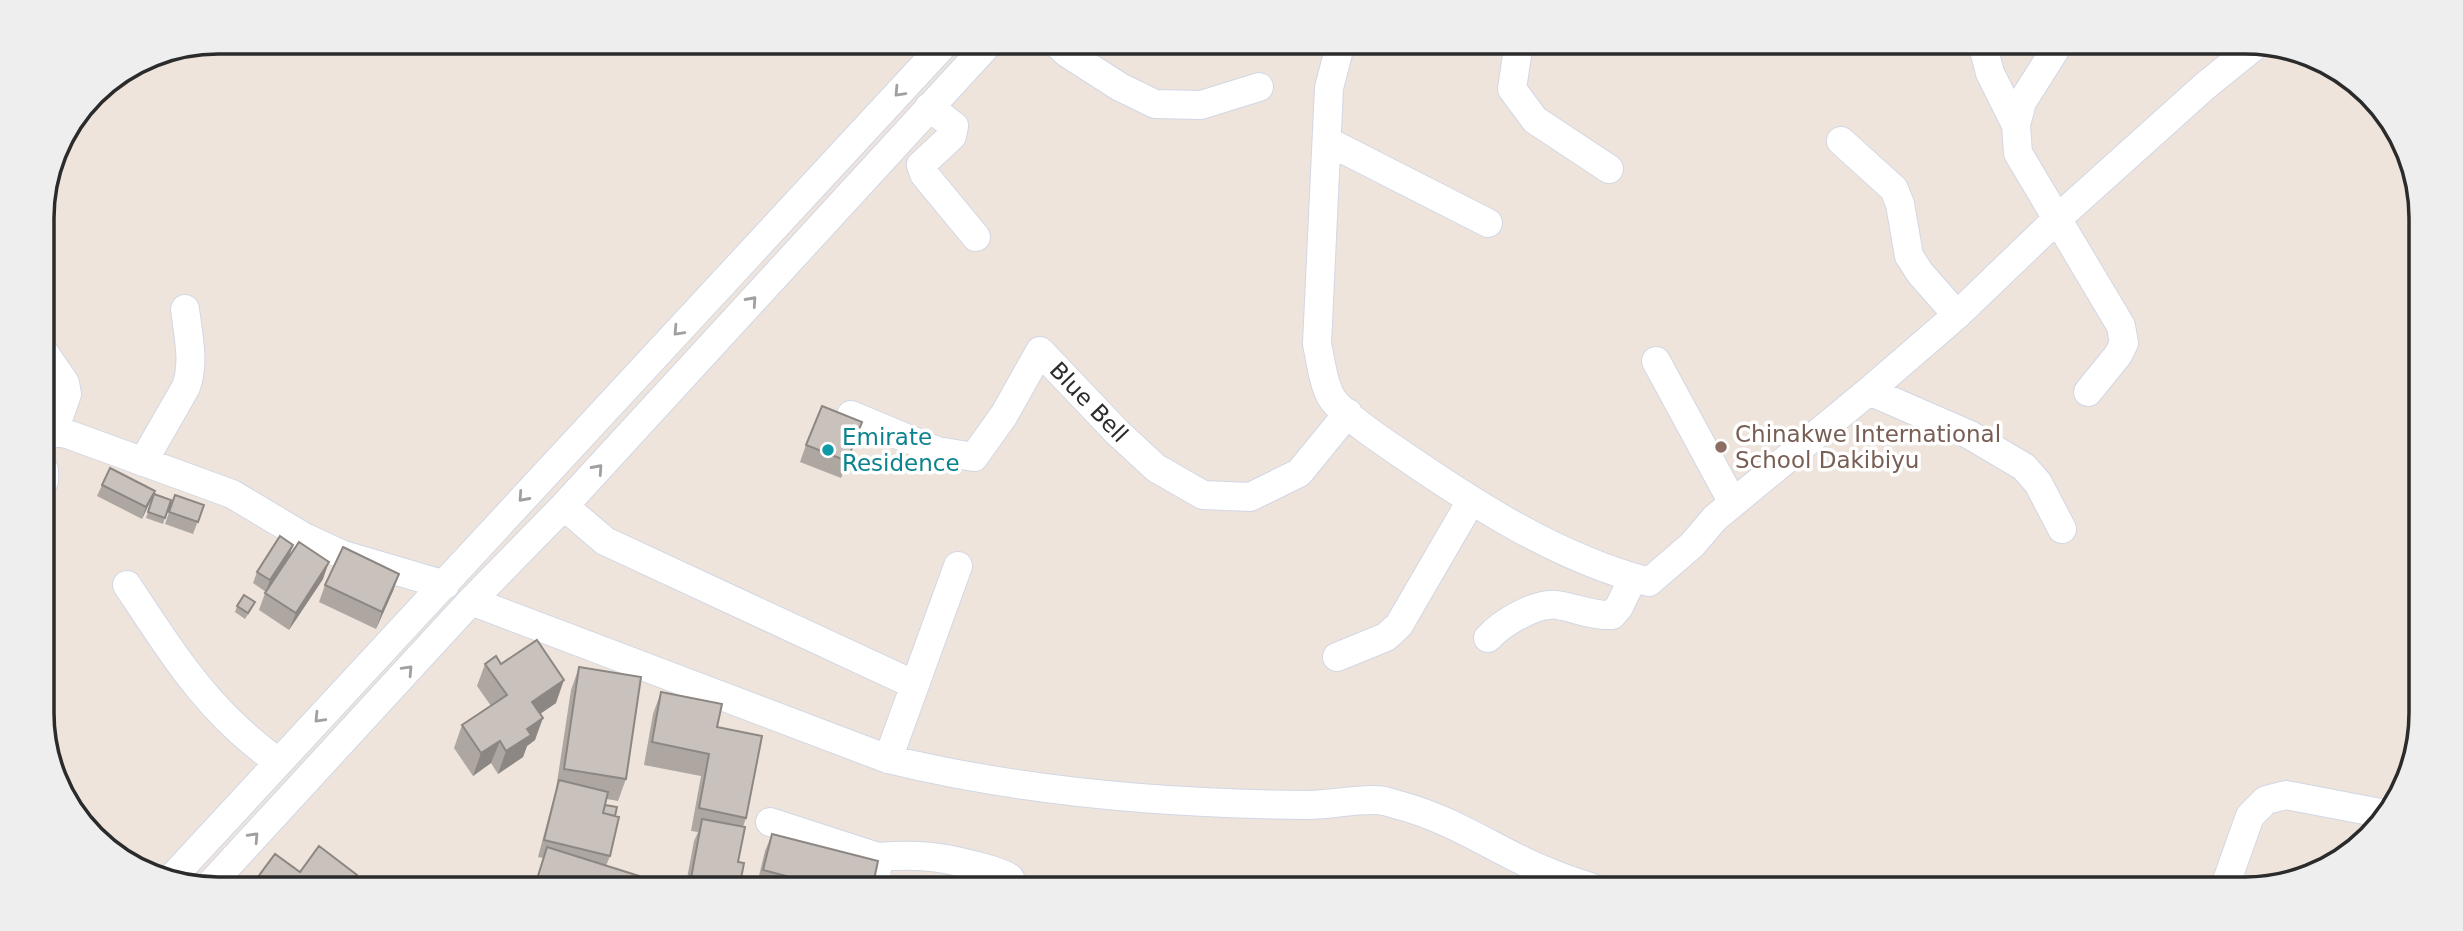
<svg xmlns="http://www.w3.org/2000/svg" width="2463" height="931" font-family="'DejaVu Sans',sans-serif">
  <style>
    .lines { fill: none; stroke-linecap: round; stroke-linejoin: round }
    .minor-casing { stroke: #d1d7e4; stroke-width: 30 }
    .minor { stroke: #fff; stroke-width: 28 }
    .wall { fill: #ada6a1 }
    .shaded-wall { fill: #8d8783 }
    .building { fill: #c9c1bb; stroke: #8d8783; stroke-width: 2 }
    .oneway { stroke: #a0a0a0 }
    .education-dot { fill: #8d6e63; stroke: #fff; stroke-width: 2.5 }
    .culture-dot { fill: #0f9aa8; stroke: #fff; stroke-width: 2.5 }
    .labels { text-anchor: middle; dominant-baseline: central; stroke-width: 7; stroke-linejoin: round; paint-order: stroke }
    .street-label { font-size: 23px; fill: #2b2b2b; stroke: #fff }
    .education-label { font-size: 23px; fill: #785e54; stroke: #fff; text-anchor: start }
    .culture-label { font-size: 23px; fill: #0d838f; stroke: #fff; text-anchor: start }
    .rim { fill: none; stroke: #2b2b2b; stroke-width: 3.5 }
  </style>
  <rect width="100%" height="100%" fill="#eee4dc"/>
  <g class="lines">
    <g class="minor-casing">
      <path id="minor" d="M1055,42L1067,53L1120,87L1155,104L1201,105L1259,87
        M1341,42L1329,88L1317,344C1321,361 1323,386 1333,400C1346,417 1382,441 1400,453C1477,506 1558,558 1649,582L1692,545L1715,518L1869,391L1957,315L2057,219L2205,86L2257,44
        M1519,42L1512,89L1535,120L1609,169
        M1982,42L1990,73L2016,125
        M2060,42L2022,102L2016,125L2018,153L2121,326L2124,343L2118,355L2088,392
        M929,107L954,126L952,136L921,165L924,174L976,237
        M1327,141L1488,223
        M1841,141L1894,189L1900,204L1909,256L1920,273L1957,315
        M43,351L65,383L67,394L54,431
        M1656,361L1733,503
        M1869,391L1970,435L2024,467L2038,483L2062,529
        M851,415L937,451L974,457L1004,415L1040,351L1117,432L1156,468L1203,495L1250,497L1299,473L1348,413
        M44,438L54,431L70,435L232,494L304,537L343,555L445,585
        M143,462L186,387C195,362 188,335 185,309
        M44,470V481
        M564,506L605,541L915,685
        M127,585C161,636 194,690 240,731C252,742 265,752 277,762
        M471,601L888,759C1023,792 1169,804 1308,805C1331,805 1354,799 1376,800C1384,800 1394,804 1402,806C1443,817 1479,839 1517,858C1542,871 1569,880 1596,889
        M1488,638C1502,623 1536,602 1557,605C1576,608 1593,616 1612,615L1619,607L1633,578
        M1337,657L1386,637L1399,625L1471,501
        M888,759L958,566
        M770,822L878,857L875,889
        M878,857C916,854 937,856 973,865C987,869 999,871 1010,878L1014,889
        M169,881L946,42
        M208,887L471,601L564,506L990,42
        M2224,889L2250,816L2266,800L2286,795L2380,813"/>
    </g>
    <use href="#minor" class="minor"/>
  </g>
  <path class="wall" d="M862,422L841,478L800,462L806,445Z
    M102,485L150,502L142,519L97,496Z
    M154,494L171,500L163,524L146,518Z
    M175,495L204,505L193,534L165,524Z
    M293,545L289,556L266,592L253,583L257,572Z
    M399,574L393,591L376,629L319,602L325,585Z
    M323,579L289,630L259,610L265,593Z
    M237,606L252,608L245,619L235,612Z
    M485,664H501L556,703L540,714L535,740L527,746L523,757L498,774L491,763L473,776L454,748L462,725L491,706L477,686Z
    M579,667L626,779L618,801L607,799L605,805L610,856L606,866L635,889H533L543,858L538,857L556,789L571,690Z
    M661,692L717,727L746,818L743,827L738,862L739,889H685L694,841L698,832L691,831L701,776L644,765L653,714Z
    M772,834L872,889H762L756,888L765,851Z"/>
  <path class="shaded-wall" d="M155,491L150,502L142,519L146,507Z
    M293,545L289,556L266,592L270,580Z
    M329,562L323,579L289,630L296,613Z
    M399,574L393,591L376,629L382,612Z
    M564,680L556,703L524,725L532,702Z
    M543,718L535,740L527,746L523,757L498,774L506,751L527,729Z
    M500,741L491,763L473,776L481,753Z
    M357,875L352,889H347Z"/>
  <path class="building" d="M822,406L862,422L847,461L806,445Z
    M110,468L155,491L146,507L102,485Z
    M154,494L171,500L165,518L148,512Z
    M175,495L204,505L198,522L169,512Z
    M280,536L293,545L270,580L257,572Z
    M299,542L329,562L296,613L265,593Z
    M343,547L399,574L382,612L325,585Z
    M244,595L255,602L248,613L237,606Z
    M537,640L564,680L532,702L543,718L527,729L531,735L506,751L500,741L481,753L462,725L507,695L485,664L496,656L501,664Z
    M579,667L641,677L626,779L564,769Z
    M661,692L722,704L717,727L762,736L746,818L699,808L709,754L652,742Z
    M559,780L608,792L603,813L619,817L610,856L544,840Z
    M605,805L617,807L615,816L603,813Z
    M702,819L745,827L738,862L744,863L739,889H689Z
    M772,834L878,861L872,889H836L763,870Z
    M319,846L357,875L347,889H249L275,854L300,872Z
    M547,847L639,876L635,889H534Z"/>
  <defs><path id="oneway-chevron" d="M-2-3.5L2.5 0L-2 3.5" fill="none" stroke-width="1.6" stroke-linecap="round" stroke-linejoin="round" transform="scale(1.75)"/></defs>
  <g class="oneway">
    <use href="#oneway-chevron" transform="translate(899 92) rotate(133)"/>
    <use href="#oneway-chevron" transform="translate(752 301) rotate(-48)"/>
    <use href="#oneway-chevron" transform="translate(678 331) rotate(133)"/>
    <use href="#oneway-chevron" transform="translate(598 469) rotate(-48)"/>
    <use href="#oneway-chevron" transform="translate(523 497) rotate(132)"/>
    <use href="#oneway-chevron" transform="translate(408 670) rotate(-47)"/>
    <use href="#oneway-chevron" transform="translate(319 718) rotate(134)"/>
    <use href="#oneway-chevron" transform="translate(254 837) rotate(-47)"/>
  </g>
  <circle class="education-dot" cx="1721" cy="447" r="7"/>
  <circle class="culture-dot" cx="828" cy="450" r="7"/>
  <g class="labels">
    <g class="street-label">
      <text transform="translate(1089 402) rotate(46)">Blue Bell</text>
    </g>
    <g class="education-label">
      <text x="1735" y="434">Chinakwe International<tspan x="1735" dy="26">School Dakibiyu</tspan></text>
    </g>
    <g class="culture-label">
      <text x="842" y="437">Emirate<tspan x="842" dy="26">Residence</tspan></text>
    </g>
  </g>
  <path d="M0 0H2463V931H0ZM218 54H2245A164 164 0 0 1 2409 218V713A164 164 0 0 1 2245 877H218A164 164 0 0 1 54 713V218A164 164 0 0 1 218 54Z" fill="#eee" fill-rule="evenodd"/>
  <path class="rim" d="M218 54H2245A164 164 0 0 1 2409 218V713A164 164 0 0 1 2245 877H218A164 164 0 0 1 54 713V218A164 164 0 0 1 218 54Z"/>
</svg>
